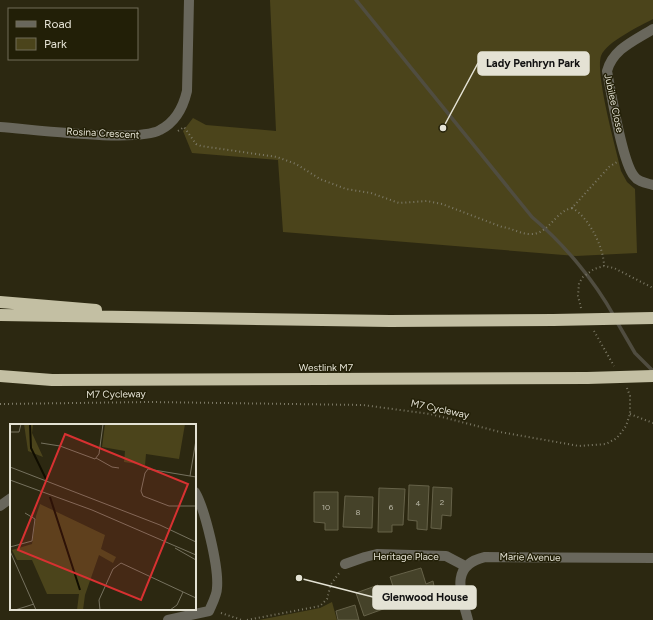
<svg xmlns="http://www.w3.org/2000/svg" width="653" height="620" font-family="Figtree,sans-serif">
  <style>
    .green { fill: #4b441b }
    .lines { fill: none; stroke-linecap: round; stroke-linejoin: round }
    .stream { stroke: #504d40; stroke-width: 3.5 }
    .building { fill: #454229; stroke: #666249 }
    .path { stroke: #7d7a67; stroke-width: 2; stroke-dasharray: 1 3; stroke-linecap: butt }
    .minor { stroke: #69675c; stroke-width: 10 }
    .highway { stroke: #c3bfa3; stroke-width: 12 }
    .highway-bridge { stroke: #c3bfa3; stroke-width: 12 }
    .labels { text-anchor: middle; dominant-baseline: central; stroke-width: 3; stroke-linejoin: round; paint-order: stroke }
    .number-label { font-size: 8px; fill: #bcbaa9 }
    .street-label { font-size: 10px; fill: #e4e2d4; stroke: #221f07 }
    .inset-river { fill: none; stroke: #100d00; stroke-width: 2 }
    .inset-road { fill: none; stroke: #76725f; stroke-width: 1 }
    .view { fill: #d73131; fill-opacity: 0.15; stroke: #d73131; stroke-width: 2 }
    .inset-edge { fill: none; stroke: #e4e2d4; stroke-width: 2 }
    .leader { fill: none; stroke: #e4e2d4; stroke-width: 1.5 }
    .callout-dot { fill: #e4e2d4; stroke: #221f07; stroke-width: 1.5 }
    .callout { fill: #e4e2d4; stroke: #e4e2d4; stroke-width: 1.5 }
    .callout-label { font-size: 11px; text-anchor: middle; font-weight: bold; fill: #111 }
  </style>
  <rect width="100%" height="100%" fill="#2c2811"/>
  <path class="green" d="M270,0H653V19C640,26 606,42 601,56C595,74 616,149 621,171L627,182L635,189L637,253L576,256L283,232L278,160L192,153L183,131L193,118L206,125L276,131Z
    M332,602L337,620H259L320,608Z"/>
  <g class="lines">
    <path class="stream" d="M356,0L532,217C564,244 594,280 614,316
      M617,322L635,353L653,371"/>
  </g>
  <path class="building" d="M409,485L429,486L427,530L417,529V521L408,520Z
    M433,487L452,488L451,516L442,515L441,529L431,528Z
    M379,488L405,489L403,525H392V532H378Z
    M314,492H338V530H325V523L314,522Z
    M345,496L373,497L372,528L343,527Z
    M421,568L426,584L433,581L435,591L398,602L390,577Z
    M378,585L386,608L364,616L356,593Z
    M355,605L359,620H338L336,611Z"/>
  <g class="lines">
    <path class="path" d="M178,131L184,127L196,144L201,146L277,157L296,164L320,179L346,189L371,193L399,203L427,201L442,204L502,227C512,228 520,234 530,234C549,235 555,211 572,208L609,167L617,162
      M572,208C589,217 604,248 604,266
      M581,308L578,296L579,283L583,277L594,269L604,266L614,268L653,288
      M594,331L614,366
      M0,404L150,402L363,405L430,414L500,432L579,446L606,444L617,438L626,426L630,414V396L627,388
      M630,414L653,423
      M221,613L242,620
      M247,620L320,606L327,599L331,584L340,572"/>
    <path class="minor" d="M653,29C634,41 613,49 607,71C611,92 622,162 634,176C638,182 646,183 653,185
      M0,127C31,129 137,143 160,130C176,122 183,108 187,91L189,0
      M0,506L11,498
      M345,564L365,557L377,554L446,556L465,566
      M168,620L209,611C212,604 217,595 217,588C219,567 205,509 195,492
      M468,620C461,594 449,565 485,557L653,558"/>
    <path class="highway" d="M0,302L96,310
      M0,315L390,321L553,320
      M0,376L52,380L587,378"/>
    <path class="highway-bridge" d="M553,320L653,318
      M587,378L653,376"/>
  </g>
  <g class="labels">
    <g class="number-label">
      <text x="442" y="502">2</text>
      <text x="418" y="503">4</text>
      <text x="326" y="507">10</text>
      <text x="391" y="507">6</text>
      <text x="358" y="512">8</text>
    </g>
    <g class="street-label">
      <text transform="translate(614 103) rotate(78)">Jubilee Close</text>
      <text transform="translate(103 133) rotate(3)">Rosina Crescent</text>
      <text x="326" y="367">Westlink M7</text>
      <text transform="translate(116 394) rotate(-1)">M7 Cycleway</text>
      <text transform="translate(440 409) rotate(12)">M7 Cycleway</text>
      <text x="406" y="556">Heritage Place</text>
      <text transform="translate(530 557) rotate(1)">Marie Avenue</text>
    </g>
  </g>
  <g transform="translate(10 424)">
    <rect width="186" height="186" fill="#2c2811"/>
    <path d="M14,0H23L22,9L33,33L18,27ZM95,0H175L169,35L136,30L135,41L114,38L115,27L92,23ZM30,80L95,111L91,125L106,133L103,139L89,131L75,171L73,186H67L69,170H37L22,136H7L2,126L22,120L26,92Z" fill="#4b441b"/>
    <path class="inset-river" d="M20,0L21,24L36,55M40,73L70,166"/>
    <path class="inset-road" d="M0,8H9L11,0M31,19L50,22L85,35L89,30L93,0M86,34L102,43L109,44M0,43L150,101L186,118M180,52L186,16M186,53L138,45L135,49L131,67L133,72L159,82H186M0,56L82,86L186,131M0,123L22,117L25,95L15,89M165,124L186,136M0,127L26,186M5,186L24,180M90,186L89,176L103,145L111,139L186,174M160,186L167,181L173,168"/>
    <path class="view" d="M55,10L178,60L131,176L8,126Z"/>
    <rect width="186" height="186" class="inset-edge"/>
  </g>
  <path class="leader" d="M443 128L478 63M299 578L373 597"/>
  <g class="callout-dot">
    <circle cx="443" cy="128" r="4"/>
    <circle cx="299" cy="578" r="4"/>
  </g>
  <g class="callout">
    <rect x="478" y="52" width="111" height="23" rx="4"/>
    <rect x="373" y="586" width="103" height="23" rx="4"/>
  </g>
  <g class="callout-label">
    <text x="533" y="67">Lady Penhryn Park</text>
    <text x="425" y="601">Glenwood House</text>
  </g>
  <rect x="8" y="8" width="130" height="52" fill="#221f07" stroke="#706d59"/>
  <rect x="16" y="21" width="20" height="6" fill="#69675c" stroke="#706d59"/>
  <text x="44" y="28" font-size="12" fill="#e4e2d4">Road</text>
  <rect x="16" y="38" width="20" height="12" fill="#4b441b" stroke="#706d59"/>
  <text x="44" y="48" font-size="12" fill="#e4e2d4">Park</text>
</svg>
